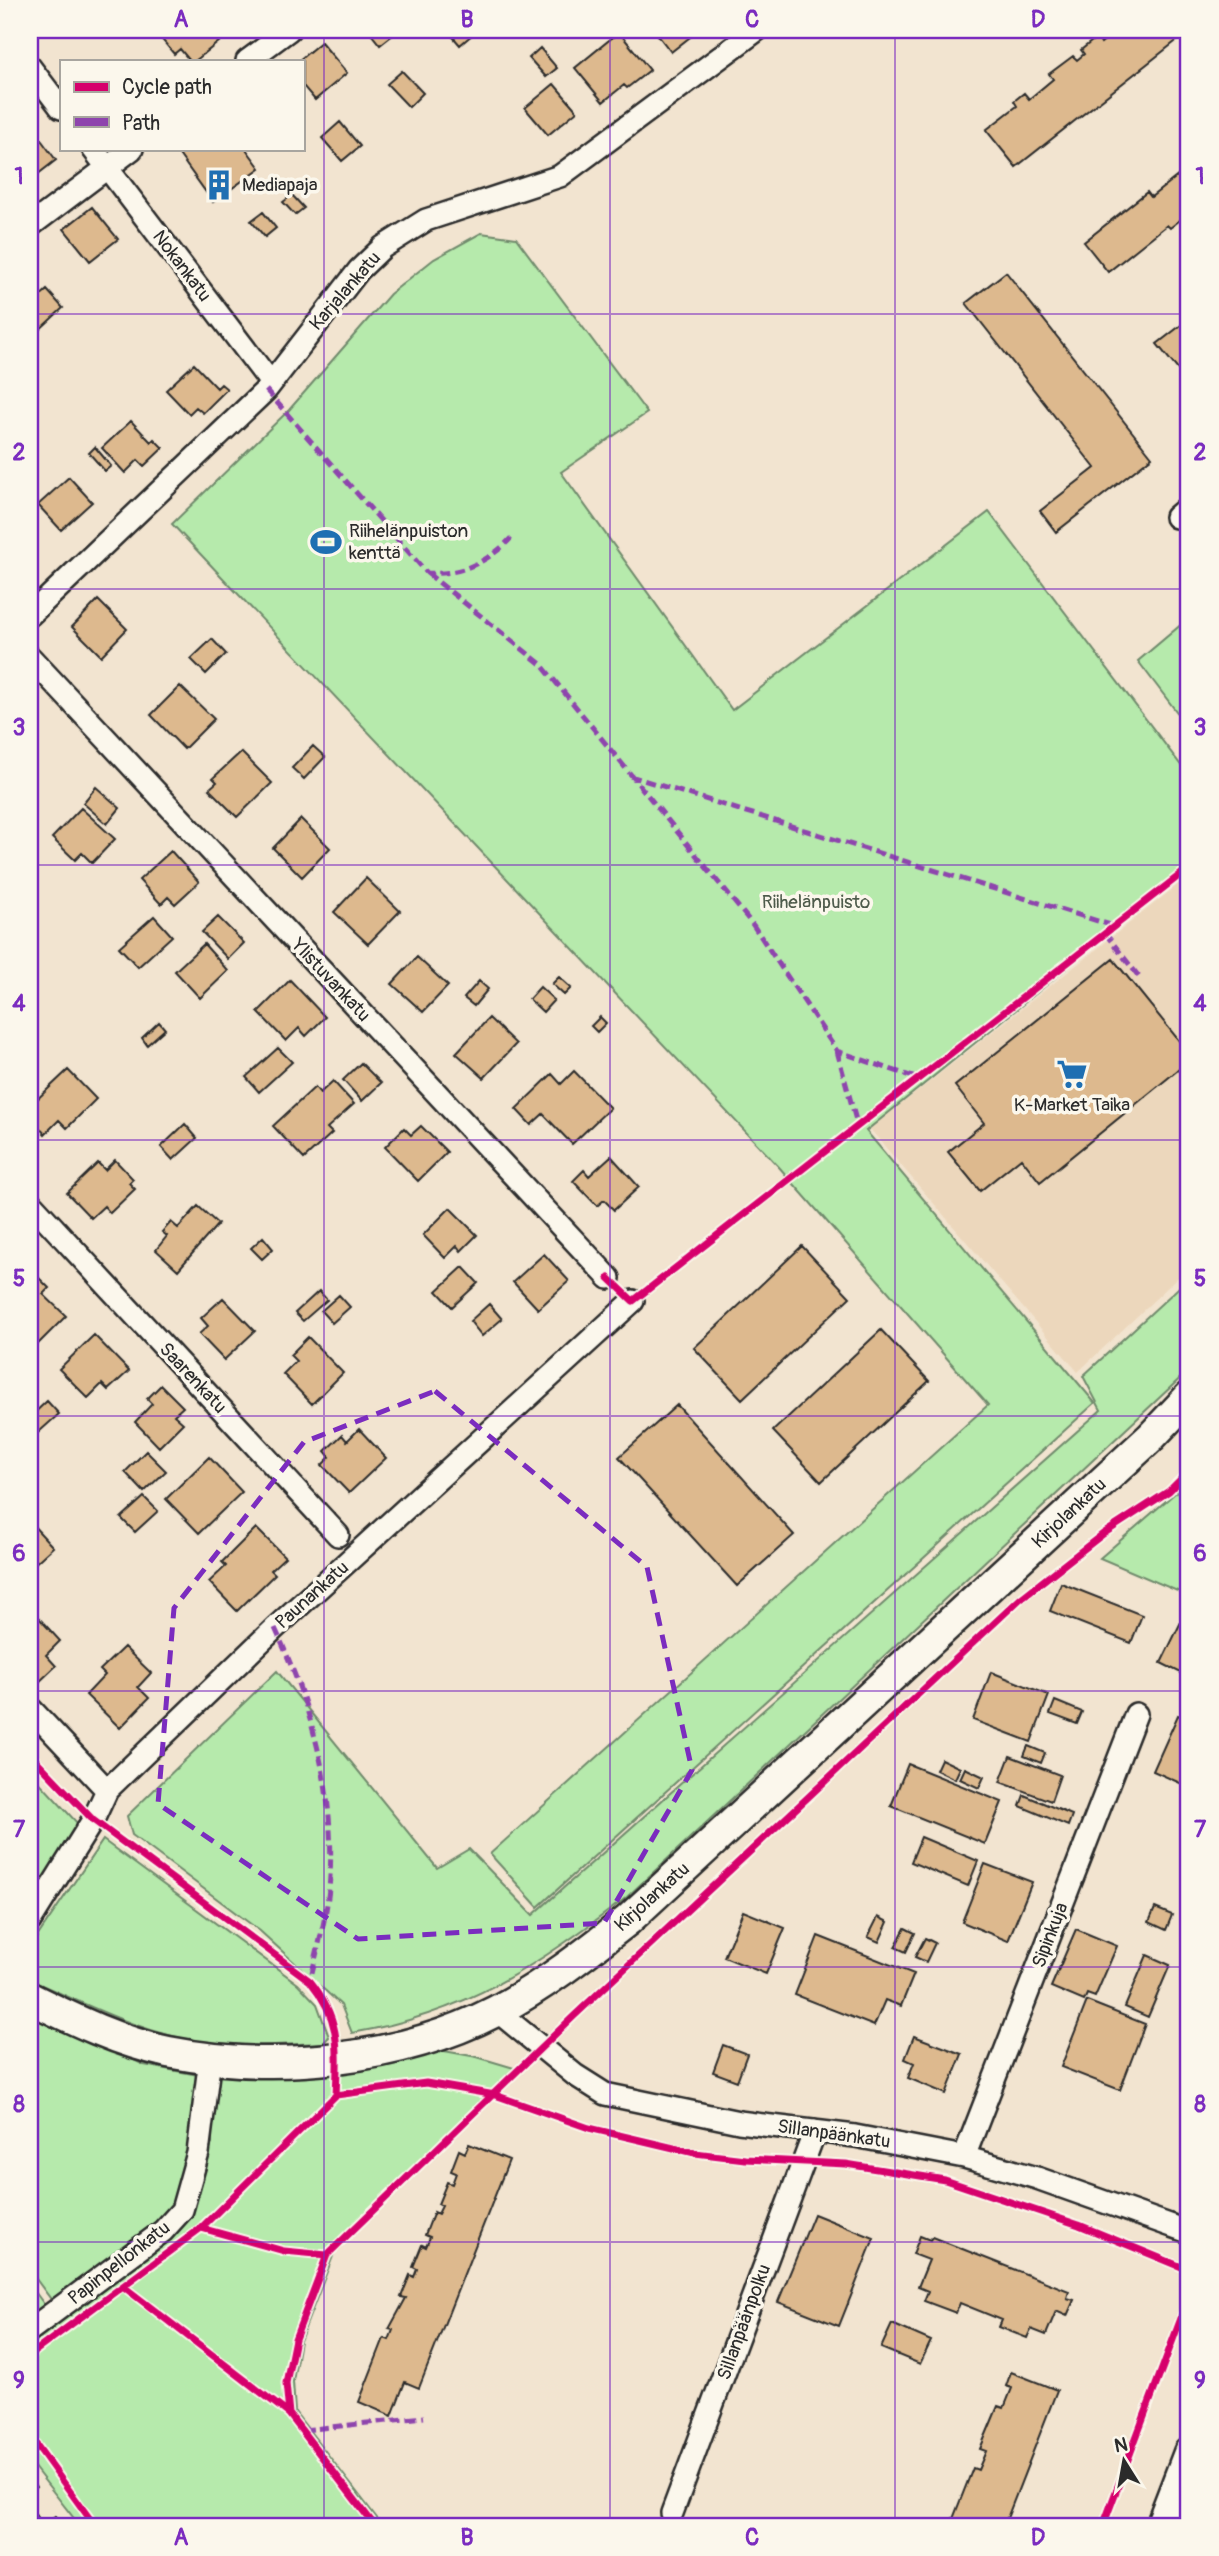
<svg xmlns="http://www.w3.org/2000/svg" width="1219" height="2556" font-family="Pangolin,sans-serif">
  <style>
    .built { fill: #ecd7bc }
    .green { fill: #b6eaac; stroke: #708a6c; stroke-width: 2 }
    .building { fill: #ddb98e; stroke: #2b2b2b; stroke-width: 2 }
    .lines { fill: none; stroke-linecap: round; stroke-linejoin: round }
    .street-casing { stroke: #2b2b2b; stroke-width: 26 }
    .secondary-casing { stroke: #2b2b2b; stroke-width: 35 }
    .street { stroke: #fbf7ec; stroke-width: 21 }
    .secondary { stroke: #fbf7ec; stroke-width: 30 }
    .quiet { stroke: #8e44ad; stroke-width: 5; stroke-dasharray: 10 5; stroke-linecap: butt }
    .cycleway-casing { stroke: #fbf7ec; stroke-width: 11 }
    .cycleway { stroke: #d6006c; stroke-width: 7 }
    .marked { fill: none; stroke: #7b2cbf; stroke-width: 5; stroke-dasharray: 14 9; stroke-linejoin: round }
    .grid { fill: none; stroke: #7b2cbf; stroke-width: 2; stroke-opacity: 0.55 }
    .labels { text-anchor: middle; dominant-baseline: central; stroke-width: 7; stroke-linejoin: round; paint-order: stroke }
    .poi-label { font-size: 19px; fill: #2b2b2b; stroke: #fbf7ec; text-anchor: start }
    .street-label { font-size: 19px; fill: #2b2b2b; stroke: #fbf7ec }
    .park-label { font-size: 19px; fill: #4e5b4b; stroke: #fbf7ec }
    .neatline { fill: none; stroke: #7b2cbf; stroke-width: 2.5 }
    .grid-label { font-size: 23px; text-anchor: middle; font-weight: bold; fill: #7b2cbf }
  </style>
  <rect width="100%" height="100%" fill="#f2e4d0"/>
  <filter id="ink" filterUnits="userSpaceOnUse"><feTurbulence type="fractalNoise" baseFrequency=".0143" numOctaves="2"/><feDisplacementMap in="SourceGraphic" scale="14" xChannelSelector="R" yChannelSelector="G"/><feConvolveMatrix kernelMatrix="1 2 1 2 8 2 1 2 1" color-interpolation-filters="sRGB"/></filter>
  <g filter="url(#ink)">
    <path class="built" d="M1189,876V1267L1078,1372L870,1129Z"/>
    <path class="green" d="M481,233L516,238L647,413L561,472L732,710L989,512L1189,776V870L866,1131L1095,1403L538,1907L490,1854L988,1405L779,1167L172,524L289,410L390,294L434,259Z
      M1189,618V728L1138,661Z
      M1189,1278V1370L627,1897C538,1965 466,2014 352,2033L341,2005L260,1931L132,1835L127,1816L277,1671L437,1868L469,1849L533,1915L1101,1410L1083,1376Z
      M1189,1481V1596L1100,1558Z
      M30,1772L80,1826L30,1907Z
      M103,1840L298,1984L317,2004L329,2037L323,2043C283,2045 244,2047 204,2042C147,2035 90,2006 37,1983L30,1963L35,1940Z
      M30,2010L144,2065L204,2076L176,2213L56,2306L30,2271Z
      M417,2046L477,2057L514,2068L337,2246L300,2341L293,2381L295,2412L383,2526H80L30,2462V2336L190,2217L212,2143L211,2064Z
      M30,2285L49,2311L30,2326Z"/>
    <path class="building" d="M167,30H211L220,41L195,61H190L180,49L174,54L159,36Z
      M368,30H399L380,45Z
      M447,30H469L473,34L460,45Z
      M654,30H699L671,52Z
      M1117,30L1189,31L1016,167L986,130L1017,106L1014,101L1024,93L1029,99L1053,79L1049,74L1073,56L1077,60L1084,54L1081,50L1097,37L1101,43Z
      M619,32L650,70L627,88L624,85L603,102L575,68Z
      M321,42L347,73L315,100L303,86V61H298Z
      M540,48L557,68L546,77L529,58Z
      M402,71L423,93L409,107L387,84Z
      M554,84L577,111L548,135L525,108Z
      M340,122L360,146L342,161L322,138Z
      M33,129L56,160L33,178L30,173V132Z
      M175,149H246L260,168L213,202Z
      M1189,167V213L1170,228L1167,225L1108,272L1084,242L1147,192L1151,197Z
      M292,195L304,208L295,215L283,202Z
      M92,207L118,239L90,261L64,229Z
      M263,212L276,228L265,237L251,221Z
      M1006,272L1152,457L1056,532L1040,511L1095,468L966,303Z
      M30,287L39,297L47,290L63,308L37,332L30,323Z
      M1189,319V380L1187,381L1157,344Z
      M194,364L217,388L221,384L227,389L203,413L196,407L189,414L166,390Z
      M131,421L151,442L154,439L163,448L144,466L138,460L125,473L102,448Z
      M95,447L111,466L105,471L89,453Z
      M69,477L92,502L61,530L38,505Z
      M98,600L127,629L101,656L72,627Z
      M212,639L226,654L206,674L191,659Z
      M180,686L214,719L184,749L151,715Z
      M313,746L325,757L304,779L292,768Z
      M241,752L272,783L237,817L209,789L217,782L213,778Z
      M96,787L120,808L107,824L83,803Z
      M81,808L115,839L92,863L82,853L75,860L52,838Z
      M301,819L330,848L302,877L273,848Z
      M171,851L199,882L175,904L168,897L161,904L139,880Z
      M366,878L400,911L368,944L334,912Z
      M154,916L172,936L138,967L119,947Z
      M218,917L244,943L228,959L202,932Z
      M204,944L228,971L200,998L175,971Z
      M417,957L448,986L423,1012L392,984Z
      M1113,959L1189,1053V1061L1040,1182L1021,1158L980,1191L948,1152L984,1123L955,1086Z
      M559,977L571,988L564,995L552,984Z
      M290,980L325,1017L306,1036L299,1028L286,1041L258,1012Z
      M479,981L488,989L474,1006L464,998Z
      M540,987L554,1000L543,1012L529,999Z
      M600,1017L606,1023L597,1032L591,1026Z
      M489,1018L516,1044L484,1078L456,1053Z
      M159,1022L165,1029L147,1045L142,1038Z
      M278,1048L292,1062L259,1092L246,1077Z
      M361,1063L381,1083L362,1101L343,1080Z
      M68,1070L96,1099L67,1128L59,1120L45,1134L30,1117V1106Z
      M574,1071L610,1108L572,1144L543,1114L531,1125L516,1109L552,1074L561,1084Z
      M333,1081L354,1104L327,1128L332,1133L304,1159L273,1126L315,1087L320,1093Z
      M185,1124L197,1138L173,1160L161,1147Z
      M421,1126L447,1152L418,1181L385,1147L404,1128L411,1135Z
      M611,1156L639,1187L614,1210L604,1200L597,1206L573,1181L584,1170L589,1176Z
      M115,1160L133,1179L129,1183L135,1189L110,1213L104,1206L91,1218L67,1193L98,1163L105,1170Z
      M198,1206L218,1224L178,1270L156,1250L167,1236L162,1232L171,1222L178,1228Z
      M450,1208L477,1235L461,1251L457,1246L445,1258L423,1235Z
      M263,1237L273,1249L262,1259L251,1248Z
      M802,1246L850,1297L742,1399L694,1348Z
      M544,1254L569,1281L538,1309L513,1282Z
      M463,1267L478,1283L452,1307L437,1291Z
      M36,1275L49,1288L43,1294L66,1316L30,1352V1282Z
      M319,1291L327,1300L303,1321L295,1313Z
      M339,1295L350,1307L332,1323L321,1311Z
      M223,1298L255,1331L224,1360L199,1334L208,1326L201,1318Z
      M489,1304L502,1319L482,1336L470,1321Z
      M881,1330L929,1381L821,1482L773,1431Z
      M94,1335L129,1371L108,1390L102,1384L88,1398L59,1369Z
      M308,1337L343,1373L312,1404L283,1374L296,1361L290,1355Z
      M161,1385L183,1407L174,1415L183,1423L159,1447L135,1422L152,1404L147,1399Z
      M47,1401L59,1414L30,1440V1417Z
      M677,1405L794,1535L737,1586L619,1457Z
      M359,1429L386,1458L349,1493L322,1465L330,1457L325,1451L342,1435L347,1441Z
      M146,1451L166,1471L144,1492L125,1472Z
      M209,1457L242,1492L199,1533L166,1499Z
      M144,1497L158,1511L135,1532L121,1518Z
      M30,1522L53,1547L30,1568Z
      M256,1528L285,1557L271,1570L275,1574L237,1611L209,1582L226,1566L222,1562Z
      M1061,1583L1142,1615L1131,1643L1050,1611Z
      M38,1617L60,1641L46,1655L56,1666L37,1684L30,1676V1625Z
      M1182,1620L1189,1624V1677L1161,1663Z
      M124,1647L151,1673L138,1687L149,1698L120,1728L86,1695L105,1675L100,1670Z
      M991,1672L1049,1695L1031,1742L973,1720Z
      M1055,1701L1082,1712L1077,1724L1050,1714Z
      M1178,1715L1189,1720V1787L1153,1771Z
      M1028,1746L1045,1753L1041,1763L1024,1756Z
      M1010,1756L1060,1775L1051,1801L1000,1782Z
      M941,1759L960,1768L955,1779L936,1770Z
      M908,1764L1002,1802L985,1844L891,1806Z
      M965,1768L984,1777L979,1788L960,1779Z
      M1024,1795L1072,1815L1068,1826L1020,1806Z
      M921,1837L978,1861L968,1886L911,1862Z
      M985,1864L1032,1882L1008,1941L962,1922Z
      M1155,1908L1172,1915L1166,1930L1149,1922Z
      M743,1911L785,1928L766,1974L724,1957Z
      M878,1917L888,1922L879,1942L868,1937Z
      M905,1928L915,1933L906,1952L895,1947Z
      M1076,1929L1117,1946L1095,1997L1087,1994L1084,2001L1051,1987Z
      M818,1936L914,1974L901,2006L885,2000L874,2026L795,1995Z
      M925,1938L935,1943L926,1962L915,1957Z
      M1147,1955L1170,1965L1148,2017L1125,2007Z
      M1087,2001L1145,2024L1120,2090L1061,2067Z
      M1189,2017V2036L1183,2034Z
      M914,2036L962,2054L946,2094L908,2078L914,2063L905,2059Z
      M723,2045L747,2054L737,2081L713,2072Z
      M469,2144L509,2160L419,2388L405,2382L392,2416L359,2402L384,2338L389,2340L393,2330L389,2329L406,2298L401,2297L410,2275L414,2277L417,2269L413,2267L422,2245L426,2247L430,2237L425,2235L434,2212L438,2214L442,2206L438,2204L447,2182L452,2184L456,2173L451,2171L459,2150L465,2153Z
      M814,2214L874,2238L839,2326L778,2302Z
      M920,2236L930,2240L932,2237L1069,2291L1067,2298L1074,2300L1067,2316L1056,2311L1046,2335L1031,2329L1027,2338L999,2327L1002,2320L960,2303L956,2313L924,2301L928,2291L918,2287L929,2260L913,2254Z
      M892,2324L931,2341L920,2364L881,2348Z
      M1011,2372L1057,2390L1004,2526H956L951,2524L973,2468L978,2470L986,2451L980,2449L998,2406L1004,2408L1012,2388L1006,2386Z
      M30,2478L36,2487L30,2492Z
      M34,2513L43,2525L55,2516L63,2526H30V2516Z"/>
    <g class="lines">
      <g class="street-casing">
        <path id="street" d="M247,61L289,30
          M30,67L61,108
          M93,149L271,383
          M30,226L132,149
          M1176,517L1189,506
          M30,615L266,390L359,270L383,247L426,220L560,176L757,30
          M30,657L609,1278
          M30,1202L338,1535
          M30,1708L107,1790
          M30,1921L93,1820L107,1790L275,1628L633,1301
          M497,2011L575,2075L605,2094L739,2122L855,2136L964,2157L1037,2178L1189,2232
          M964,2157L1136,1714
          M30,2330L163,2231L182,2210L198,2153L210,2058
          M672,2513L815,2131"/>
      </g>
      <g class="secondary-casing">
        <path id="secondary" d="M30,1998C74,2020 120,2042 168,2052C275,2073 399,2061 496,2011C544,1986 586,1953 628,1920L1151,1437L1189,1397
          M1161,2526L1189,2453"/>
      </g>
      <use href="#street" class="street"/>
      <use href="#secondary" class="secondary"/>
      <path class="quiet" d="M266,390L427,573C459,576 490,561 511,538
        M427,573L541,664L753,925L837,1051L916,1078
        M630,776L1114,926
        M1105,933L1140,978
        M837,1051L857,1124
        M275,1628C311,1706 335,1790 330,1876C328,1912 318,1947 310,1981
        M303,2430L424,2417"/>
      <g class="cycleway-casing">
        <path id="cycleway" d="M609,1278L633,1301L1189,868
          M30,1754L93,1820L310,1981C341,2019 338,2048 336,2095
          M201,2228L284,2251L327,2255
          M124,2287L289,2414L375,2526
          M30,2355L201,2228L336,2095L426,2083L495,2095L589,2128L695,2153L745,2159L846,2164L945,2180L1079,2225L1189,2270
          M289,2414L286,2383L295,2339L327,2255L574,2016L1020,1599L1103,1534L1169,1491L1189,1471
          M30,2436L95,2526
          M1103,2526L1189,2297"/>
      </g>
      <use href="#cycleway" class="cycleway"/>
    </g>
  </g>
  <path class="marked" d="M435,1391L647,1567L692,1770L604,1923L358,1939L158,1804L174,1608L304,1442Z"/>
  <path class="grid" d="M324,30V2526M610,30V2526M895,30V2526M30,314H1189M30,589H1189M30,865H1189M30,1140H1189M30,1416H1189M30,1691H1189M30,1967H1189M30,2242H1189"/>
  <defs>
    <g id="building-bare" transform="scale(2.415)"><path d="M-4-6H4V6H1V3H-1V6H-4ZM-2.5-4.3h1.7v1.8h-1.7ZM.8-4.3h1.7v1.8H.8ZM-2.5-1h1.7V.8h-1.7ZM.8-1h1.7V.8H.8Z" fill="#1f6fb2" stroke="#fbf7ec" stroke-width="2.5" paint-order="stroke"/></g>
    <g id="stadium-bare" transform="scale(2.415)"><path d="M0-5a6.5 5 0 1 0 0 10a6.5 5 0 1 0 0-10ZM-3.5-1.8h7v3.6h-7Z" fill="#1f6fb2" stroke="#fbf7ec" stroke-width="2.5" paint-order="stroke"/></g>
    <g id="supermarket-bare" transform="scale(2.415)"><path d="M-6-5.5h2.5l.6 2H6L4.5 2H-2.5L-4.4-4H-6ZM-1.5 3.2a1.3 1.3 0 1 0 .1 0ZM3 3.2a1.3 1.3 0 1 0 .1 0Z" fill="#1f6fb2" stroke="#fbf7ec" stroke-width="2.5" paint-order="stroke"/></g>
  </defs>
  <g fill-rule="evenodd">
    <use href="#building-bare" x="219" y="185"/>
    <use href="#stadium-bare" x="326" y="542"/>
    <use href="#supermarket-bare" x="1072" y="1074"/>
  </g>
  <g class="labels">
    <g class="poi-label">
      <text x="242" y="185">Mediapaja</text>
      <text x="349" y="531">Riihelänpuiston<tspan x="349" dy="22">kenttä</tspan></text>
      <text x="1072" y="1105" text-anchor="middle">K-Market Taika</text>
    </g>
    <g class="street-label">
      <text transform="translate(182 266) rotate(53)">Nokankatu</text>
      <text transform="translate(345 291) rotate(-49)">Karjalankatu</text>
      <text transform="translate(331 980) rotate(47)">Ylistuvankatu</text>
      <text transform="translate(193 1378) rotate(47)">Saarenkatu</text>
      <text transform="translate(1069 1513) rotate(-43)">Kirjolankatu</text>
      <text transform="translate(312 1595) rotate(-42)">Paunankatu</text>
      <text transform="translate(652 1897) rotate(-42)">Kirjolankatu</text>
      <text transform="translate(1050 1935) rotate(-69)">Sipinkuja</text>
      <text transform="translate(834 2134) rotate(8)">Sillanpäänkatu</text>
      <text transform="translate(119 2263) rotate(-38)">Papinpellonkatu</text>
      <text transform="translate(744 2322) rotate(-70)">Sillanpäänpolku</text>
    </g>
    <g class="park-label">
      <text x="816" y="902">Riihelänpuisto</text>
    </g>
  </g>
  <rect width="1219" height="2556" fill="none" stroke="#fbf7ec" stroke-width="77"/>
  <rect x="60" y="60" width="245" height="91" fill="#fbf7ec" stroke="#a8a59f" stroke-width="2"/>
  <rect x="74" y="82" width="35" height="10" fill="#d6006c" stroke="#a8a59f" stroke-width="2"/>
  <text x="122" y="94" font-size="21" fill="#2b2b2b">Cycle path</text>
  <rect x="74" y="117" width="35" height="10" fill="#8e44ad" stroke="#a8a59f" stroke-width="2"/>
  <text x="122" y="130" font-size="21" fill="#2b2b2b">Path</text>
  <g transform="translate(1124 2461) rotate(349)" stroke="#fbf7ec" stroke-width="5" paint-order="stroke">
  <path d="M0-5L12 26L0 18L-12 26Z" fill="#2b2b2b"/>
  <text y="-10" font-size="19" font-weight="bold" text-anchor="middle" fill="#2b2b2b">N</text>
  </g>
  <rect x="38" y="38" width="1142" height="2480" class="neatline"/>
  <g class="grid-label">
    <text x="181" y="27">A</text>
    <text x="467" y="27">B</text>
    <text x="752" y="27">C</text>
    <text x="1038" y="27">D</text>
    <text x="19" y="184">1</text>
    <text x="1200" y="184">1</text>
    <text x="19" y="460">2</text>
    <text x="1200" y="460">2</text>
    <text x="19" y="735">3</text>
    <text x="1200" y="735">3</text>
    <text x="19" y="1011">4</text>
    <text x="1200" y="1011">4</text>
    <text x="19" y="1286">5</text>
    <text x="1200" y="1286">5</text>
    <text x="19" y="1561">6</text>
    <text x="1200" y="1561">6</text>
    <text x="19" y="1837">7</text>
    <text x="1200" y="1837">7</text>
    <text x="19" y="2112">8</text>
    <text x="1200" y="2112">8</text>
    <text x="19" y="2388">9</text>
    <text x="1200" y="2388">9</text>
    <text x="181" y="2545">A</text>
    <text x="467" y="2545">B</text>
    <text x="752" y="2545">C</text>
    <text x="1038" y="2545">D</text>
  </g>
</svg>
